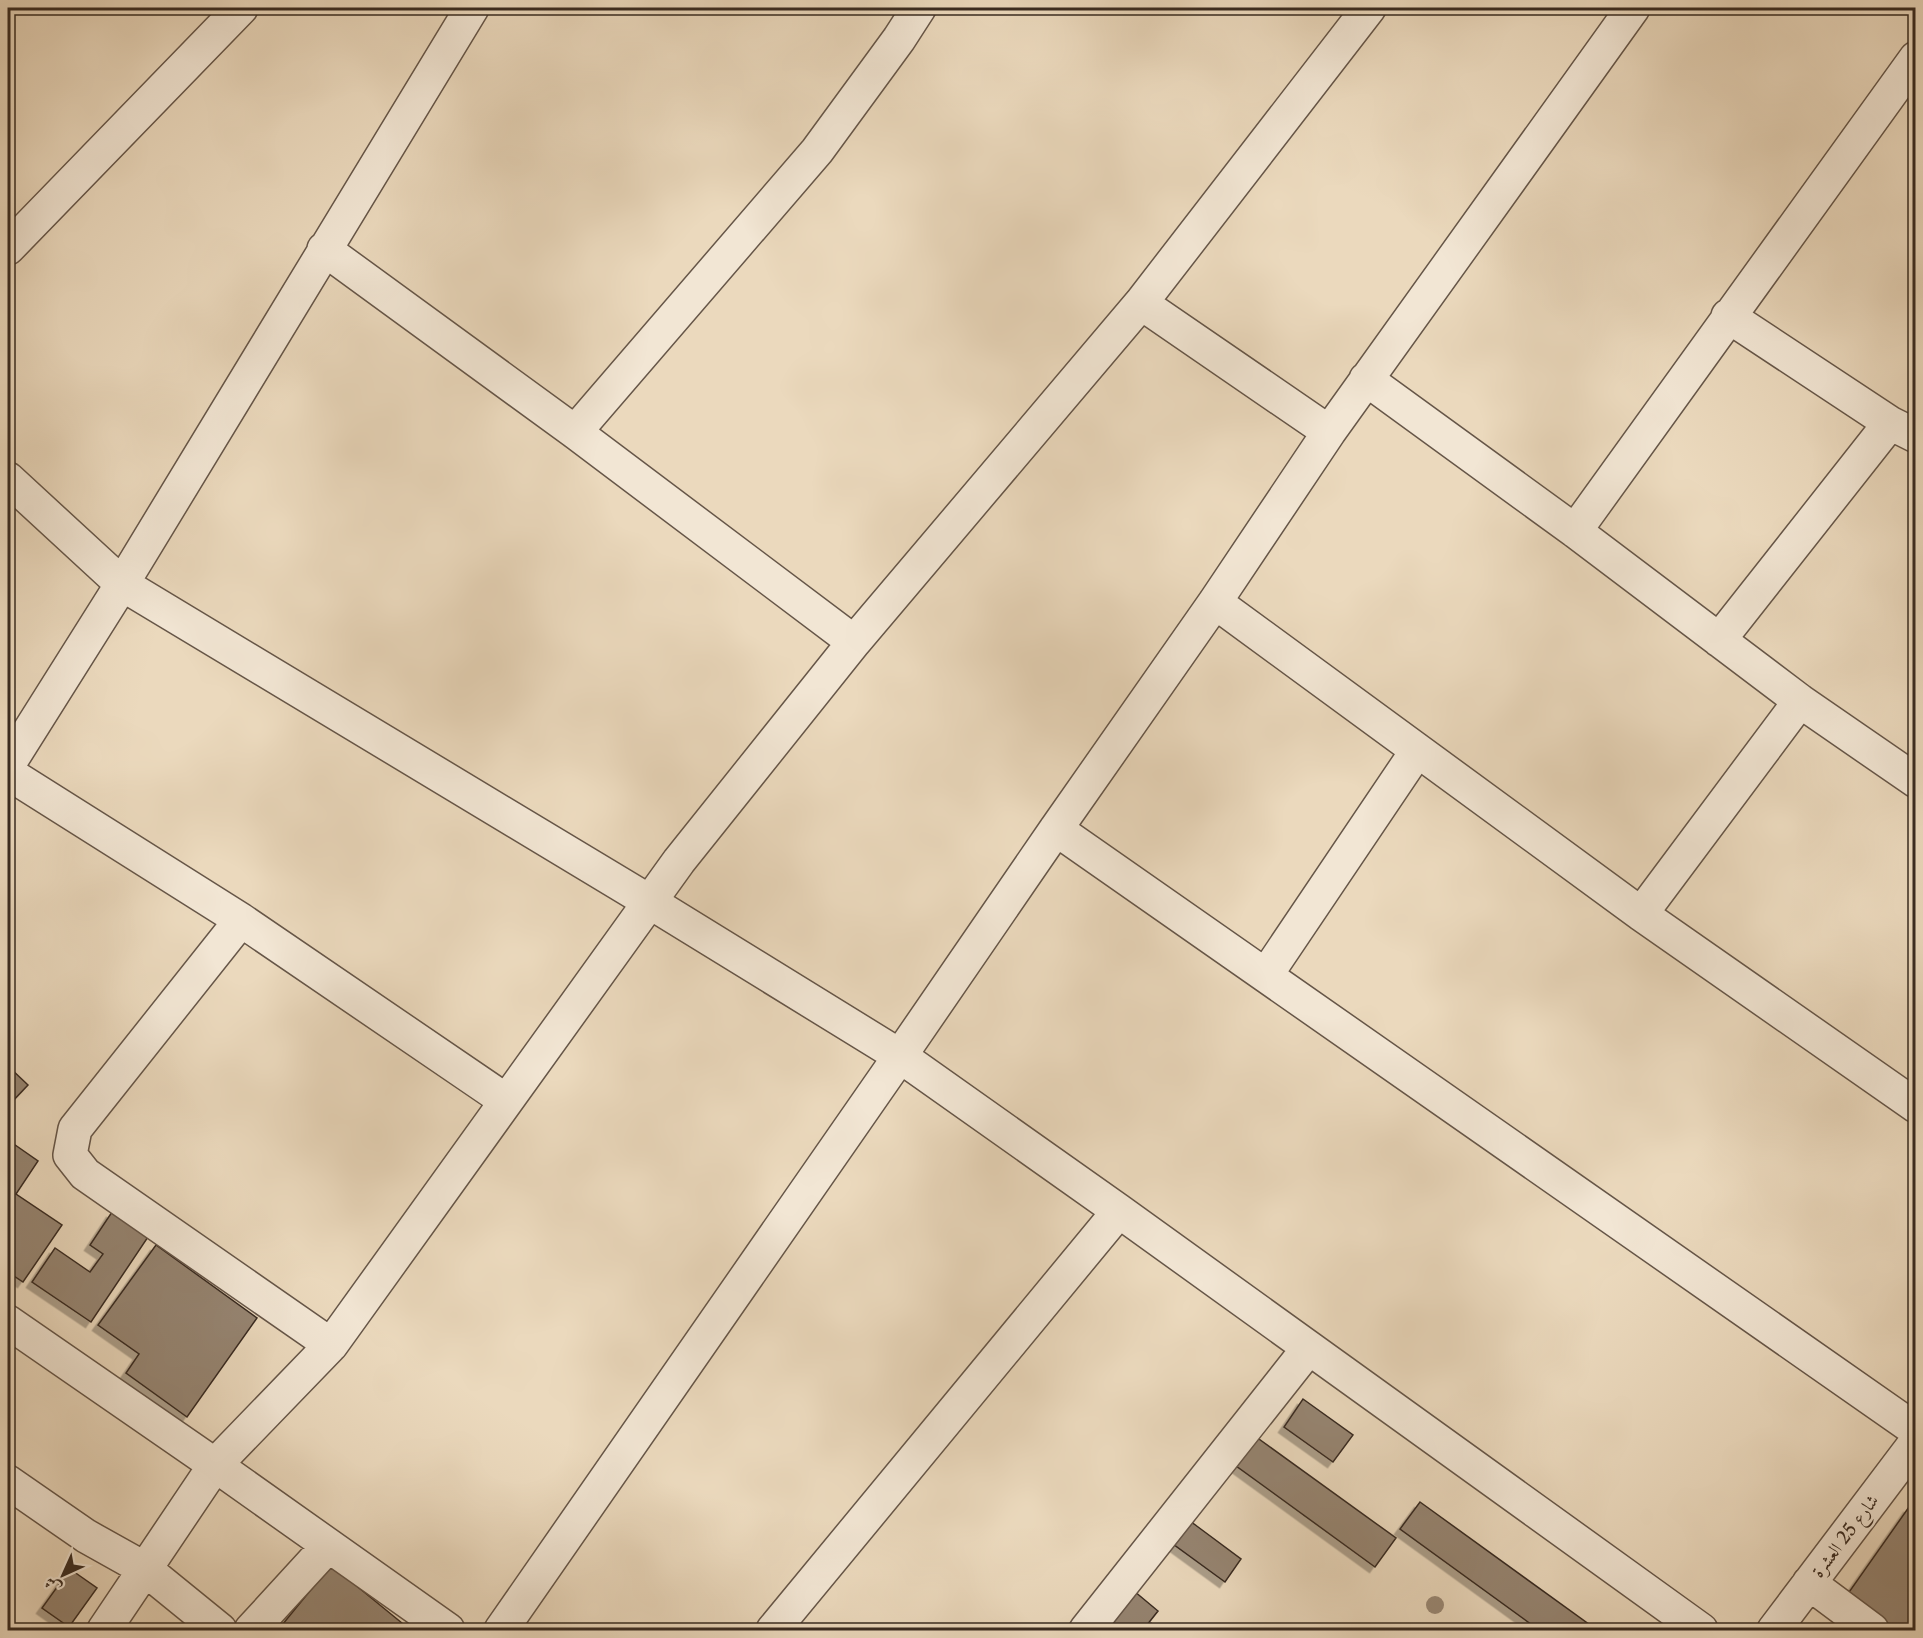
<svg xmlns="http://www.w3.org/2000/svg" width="1923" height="1638" font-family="'Libre Caslon Text',Amiri,serif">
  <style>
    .building { fill: #968572; stroke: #392b21; stroke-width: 1.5; filter: url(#shadow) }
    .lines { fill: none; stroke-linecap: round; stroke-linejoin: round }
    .minor-casing { stroke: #665648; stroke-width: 36 }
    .minor { stroke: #f2e6d4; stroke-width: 33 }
    .tree { fill: #9a8976 }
    .labels { text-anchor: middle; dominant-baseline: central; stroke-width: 4.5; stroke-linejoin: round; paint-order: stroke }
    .street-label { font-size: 18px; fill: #392b21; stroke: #f2e6d4 }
  </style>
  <defs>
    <filter id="shadow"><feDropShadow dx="-5.5" dy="5.5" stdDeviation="0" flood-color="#0004"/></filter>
  </defs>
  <rect width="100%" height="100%" fill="#ebd9bd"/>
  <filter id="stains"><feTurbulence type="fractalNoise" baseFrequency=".00333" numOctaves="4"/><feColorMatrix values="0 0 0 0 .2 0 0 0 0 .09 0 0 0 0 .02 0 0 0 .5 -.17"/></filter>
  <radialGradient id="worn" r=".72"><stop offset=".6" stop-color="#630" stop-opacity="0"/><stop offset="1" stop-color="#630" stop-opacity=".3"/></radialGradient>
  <path class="building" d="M8,1066L28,1085L8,1106Z
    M8,1140L38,1161L16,1194L62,1225L23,1282L8,1272Z
    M112,1212L148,1237L91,1322L32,1282L55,1248L90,1272L103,1254L90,1245Z
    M156,1245L257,1318L187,1417L126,1373L139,1354L98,1325Z
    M1303,1399L1353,1435L1333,1462L1284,1427Z
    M1252,1434L1396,1538L1375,1567L1232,1463Z
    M1420,1502L1597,1630H1539L1400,1529Z
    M1909,1507L1916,1511V1630H1896L1847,1595Z
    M1190,1521L1241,1559L1225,1582L1173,1544Z
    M331,1565L408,1628L406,1630H278Z
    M70,1569L97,1588L69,1627L42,1608Z
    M1134,1591L1158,1611L1143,1630H1104Z
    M1151,1623L1161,1630H1146Z"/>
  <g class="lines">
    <g class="minor-casing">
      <path id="minor" d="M8,248L241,8
        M324,249L575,432L854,642
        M1141,303L1329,432
        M1728,316L1890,423L1916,436
        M1366,379L1575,531L1800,701L1916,781
        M575,432L817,151L899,39L919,8
        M8,479L122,584L650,902L900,1056L1119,1211L1701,1630
        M1575,531L1916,58
        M1215,602L1641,914L1916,1106
        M1719,640L1890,423
        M8,765L122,584L472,8
        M8,773L241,920L505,1100
        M1056,829L1916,1430
        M1641,914L1800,701
        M241,920L75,1129L70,1155L85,1174L331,1345
        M1266,975L1417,751
        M8,1322L215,1465L448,1630
        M8,1482L86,1536L145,1569L220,1630
        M1809,1583L1872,1630
        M104,1630L215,1465L331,1345L679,861L854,642L1141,303L1369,8
        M251,1630L328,1546
        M501,1630L900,1056L1056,829L1215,602L1329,432L1633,8
        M773,1630L1119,1211
        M1086,1630L1308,1349
        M1774,1630L1916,1442"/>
    </g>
    <use href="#minor" class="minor"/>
  </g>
  <circle class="tree" cx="1435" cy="1605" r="9"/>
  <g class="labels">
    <g class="street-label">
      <text transform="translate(1845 1536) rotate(-53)">شارع 25 العشرة</text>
    </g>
  </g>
  <rect width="1923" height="1638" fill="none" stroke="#ebd9bd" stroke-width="30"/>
  <rect x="9" y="9" width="1905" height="1620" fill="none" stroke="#392b21" stroke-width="3"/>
  <rect x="15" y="15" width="1893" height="1608" fill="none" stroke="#392b21" stroke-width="1.5"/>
  <g transform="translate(63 1575) rotate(225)" stroke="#f2e6d4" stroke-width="4.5" paint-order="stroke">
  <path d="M0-4.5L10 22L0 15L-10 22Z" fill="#392b21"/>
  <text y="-9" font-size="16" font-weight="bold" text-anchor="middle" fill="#392b21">ش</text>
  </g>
  <rect width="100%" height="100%" filter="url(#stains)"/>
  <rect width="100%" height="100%" fill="url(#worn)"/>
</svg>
